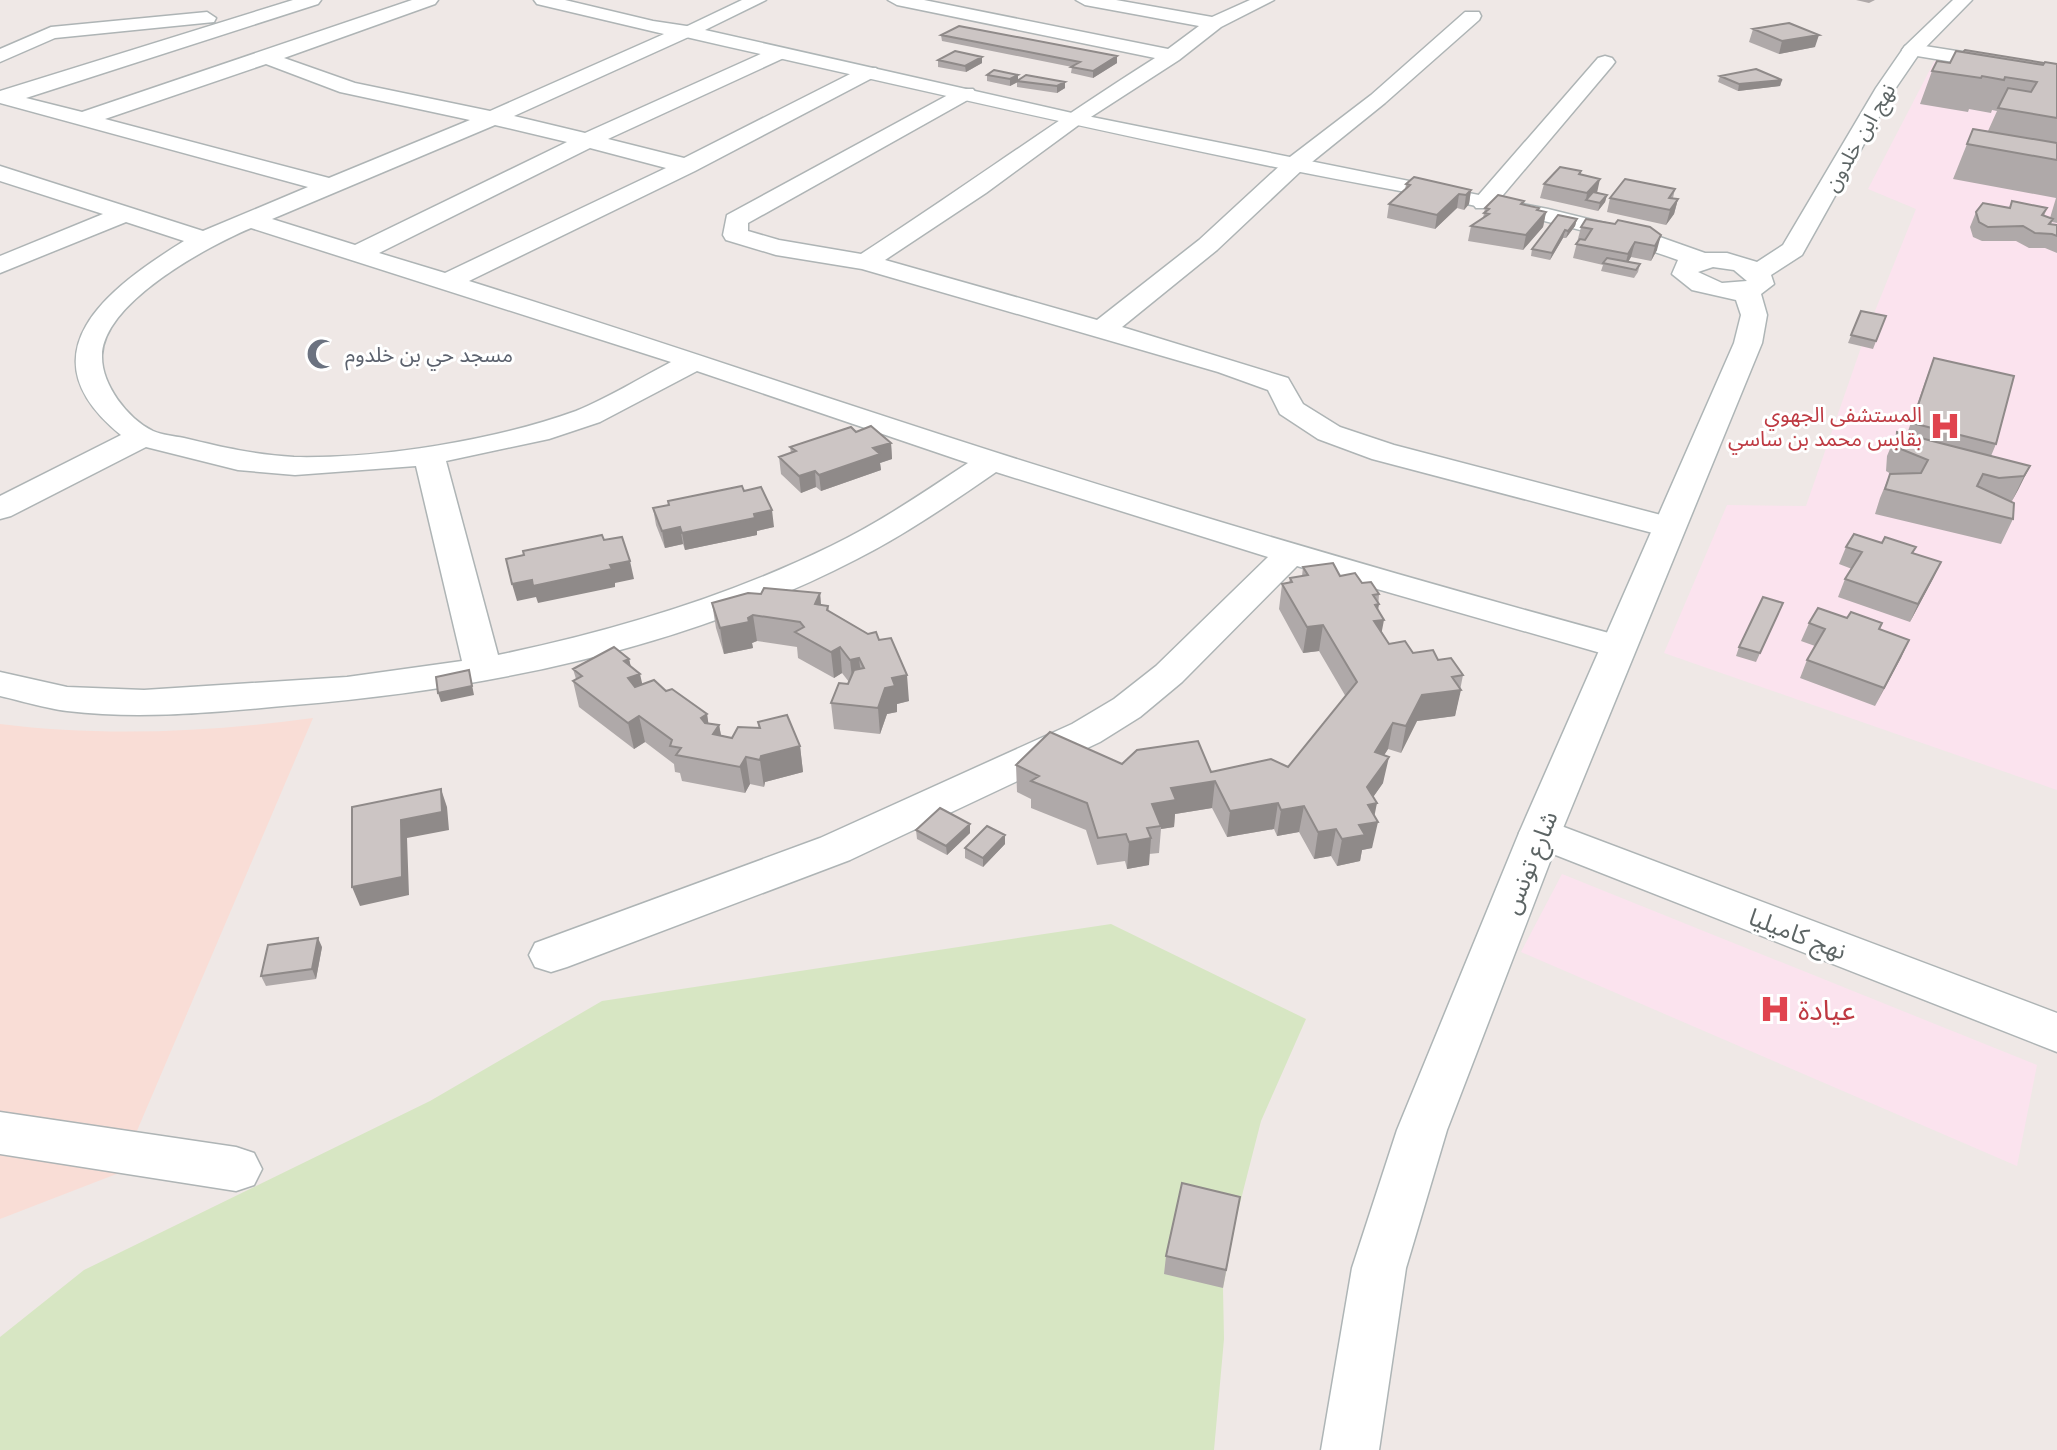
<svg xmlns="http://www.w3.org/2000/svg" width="2057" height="1450" font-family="'Open Sans','Noto Sans Arabic',sans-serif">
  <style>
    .medical { fill: #fbe3ee }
    .green { fill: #d7e6c3 }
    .sand { fill: #f9ddd6 }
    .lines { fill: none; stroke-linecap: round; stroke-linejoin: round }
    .street-casing { stroke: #aeb4b5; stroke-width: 3 }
    .secondary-casing { stroke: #aeb5b6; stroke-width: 3 }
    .street { fill: #fff; fill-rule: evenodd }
    .secondary { fill: #fff; fill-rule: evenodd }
    .wall { fill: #afa9a9 }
    .shaded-wall { fill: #8f8a89 }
    .building { fill: #ccc5c4; stroke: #8f8a89; stroke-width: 2 }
    .labels { text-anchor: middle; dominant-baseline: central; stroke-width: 6; stroke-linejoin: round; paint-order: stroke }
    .far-street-label { font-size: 21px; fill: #5d6565; stroke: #fff }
    .far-worship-label { font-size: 21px; fill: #5b616d; stroke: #fff; text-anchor: start }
    .far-health-label { font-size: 21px; fill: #be3a42; stroke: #fff; text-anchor: end }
    .street-label { font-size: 24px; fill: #5d6565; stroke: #fff }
    .near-health-label { font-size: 28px; fill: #be3a42; stroke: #fff; text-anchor: start }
  </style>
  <rect width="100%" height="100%" fill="#efe8e6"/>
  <path class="medical" d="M1936,58L2057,79V790L1664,653L1727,505L1806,506L1865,336L1916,209L1868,189Z
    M1562,874L2037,1065L2017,1166L1521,952Z"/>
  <path class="green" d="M1111,924L1306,1019L1261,1121L1237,1215L1223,1288L1224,1339L1214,1450H0V1337L84,1270L430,1101L602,1001Z"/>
  <path class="sand" d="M313,718L119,1173L0,1219V724C105,737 208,732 313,718Z"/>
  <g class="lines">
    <g class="street-casing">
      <path id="street" d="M293,0H321L318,4L26,98L82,112L412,0H438L435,4L284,58L355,83L490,111L664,34L537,4L534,0H565L653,21L693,27L695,31L693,35L514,116L585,133L772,49H786L789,53L786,57L608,139L684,158L862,68H876L879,72L876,76L695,171L469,281C648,337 825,398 1004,455C1212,521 1420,582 1631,639L1636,647L1631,655L1618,658L1297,566L1182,682L1140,717L1100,742L850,860L567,967L551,972L535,967L529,955L535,943L820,838L1072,724L1114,699L1156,666L1268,557L996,472C951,503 906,534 857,559C683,649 487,689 294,705C219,712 141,720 67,711C44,708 22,701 0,696V672L67,687L144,690L347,677L462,661L416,466L295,475L238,470L146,447L11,516L0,519V496L121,435C21,354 107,289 184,241L126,222L0,273V256L103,214L0,181V166L203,231L308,187L0,103V91ZM266,64L340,92L470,120L329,178L105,119ZM495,125L567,142L355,245L272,219ZM590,148L666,168L445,273L379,253ZM251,228L671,362C640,378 608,398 576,411C496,440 380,459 294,457C256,455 221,447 184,438C174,436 162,435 153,431C127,418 101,384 102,355C104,302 208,246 251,228ZM697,371L968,463C924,492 879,523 831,546C725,598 613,631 498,655L446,461L549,439L600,422Z
        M888,0H924L1168,49L1199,26L1085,5L1076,0H1116L1212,17L1250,0H1274L1221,27L1179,60L1080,124L986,193L885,260L1097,320L1199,240L1286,160L1371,95L1465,12H1479L1481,16L1479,20L1385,103L1302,170L1217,250L1122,327L1288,378L1303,404L1340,427L1394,445L1680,520L1684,527L1680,534L1668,537L1372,459L1318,439L1280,414L1268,390L1218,372L862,269L776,255L726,240L723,235L727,215L959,89H973L976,93L973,97L748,223V231L779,240L861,254C960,190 1055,121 1155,58L897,5Z
        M207,12L216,18L214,22L55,38L0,62V49L51,27Z
        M1912,44L2057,67V79L1905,54L1902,50L1905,46Z
        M1605,56L1612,58L1615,62L1612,66L1492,208H1476L1472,203L1476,198L1598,58Z
        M1540,818L2057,1013V1052L1525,843L1519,833L1525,823Z
        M0,1112L236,1147L254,1153L262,1169L254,1185L236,1191L0,1154Z"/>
    </g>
    <g class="secondary-casing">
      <path id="secondary" d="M742,0H766L705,30L1072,113L1548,209L1657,236L1705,253H1727L1757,262L1783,245L1876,88L1905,46L1953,0H1972L1919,54L1893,92L1802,255L1771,275L1774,284L1761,294L1767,315L1762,343L1561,833L1447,1130L1406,1268L1379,1450H1321L1352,1268L1397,1130L1519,833L1734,343L1741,315L1736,300L1692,290L1672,274L1678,260C1547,213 1402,193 1265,165C1072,125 879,81 686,37L677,31ZM1713,267L1734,270L1747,281L1722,283L1698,272Z"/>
    </g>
    <use href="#street" class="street"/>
    <use href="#secondary" class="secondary"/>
  </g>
  <path class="wall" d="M1856,0H1875L1869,3Z
    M1753,29L1815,47L1779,54L1749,42Z
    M941,35L1117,63L1093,78L1071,73L1072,67L942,41Z
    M938,60L982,63L966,72L938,67Z
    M1950,63L2057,64V223L2052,222L2051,224L2057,225V253L2045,248H2029L2016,241H1982L1973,237L1970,227L1976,212L2010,208H2047L2044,216L2050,218L2056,198L1953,179L1973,129L1988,131L1997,111L1992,110L1991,113L1969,109L1968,112L1920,104L1932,71Z
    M987,75H1018V81L1065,82V88L1057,93L1017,87V82L1010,86L987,81Z
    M1720,76L1782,80L1780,86L1738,91L1718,82Z
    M1581,171V175L1597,192L1607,195L1605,202L1598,211L1540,198L1544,184Z
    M1406,184L1471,190L1469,204L1464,210L1457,208L1435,229L1387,218L1389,204L1405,190Z
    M1675,189L1673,198L1678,199L1674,214L1666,225L1607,212L1610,198Z
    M1524,201L1523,204L1539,208L1538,211L1546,212L1543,227L1523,250L1468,241L1471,226L1483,218L1485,208Z
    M1577,219L1575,226L1566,238H1563L1550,260L1531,256L1532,249Z
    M1615,224L1650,227L1657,250L1651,261L1631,257L1628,262L1640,264L1638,272L1634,278L1601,271L1603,265L1573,258L1581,227Z
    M1861,311L1886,316L1873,349L1848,343Z
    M1934,358L1996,444L1991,456L2030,466L2018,490L2012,501H2010L2013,519L2001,544L1875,514L1880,498L1890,474H1891L1886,471L1887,456L1897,432L1907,434L1925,382Z
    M856,432L891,443L892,459L880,463L881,470L821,491L816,487L801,493L781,474L779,457L791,453L790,447Z
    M744,491L774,527L757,531V535L685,550L683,544L665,548L656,525L653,508L668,505V501Z
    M1882,543L1916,547L1913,553L1941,562L1910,622L1838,597L1845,579L1852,569L1839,564L1846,547Z
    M1303,567L1340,576L1362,583L1379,594L1378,610L1382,632L1389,644L1413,653L1438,660L1463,675L1455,716L1417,721L1401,753L1388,749L1384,755L1383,783L1373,797L1374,815L1372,848L1362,850L1360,861L1337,866L1331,856L1314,859L1299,832L1277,836L1274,829L1227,837L1212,808L1175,814L1174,827L1161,829L1159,853L1149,854V865L1127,869L1125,861L1097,865L1086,830L1031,808V799L1017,792L1016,765L1122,764L1211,772L1288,767L1346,697L1319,651L1303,653L1279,609L1282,584L1289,583L1290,578L1302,576Z
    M820,593L821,605L828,606L829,611L879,640L909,701L897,704V712L887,714L880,734L834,729L831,703L849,682L842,673L834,678L798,658L797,647L757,641L752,643L753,648L724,654L716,628L712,603L761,594Z
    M1783,603L1756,662L1736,656L1739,647Z
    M1809,623L1880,629L1909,640L1875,706L1800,678L1807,660L1815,646L1801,641Z
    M629,659L631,667L642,684L666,691L707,714L708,723L719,725L721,735L732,738L759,728L758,722L800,746L803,772L765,782L764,787L750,784L745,793L682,781L680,773L675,772L674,764L645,742L634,749L579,707L573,681L576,679L573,669Z
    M916,830L970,833L947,855L917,839Z
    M1005,844L983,867L965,858V848Z
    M322,947L316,979L266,986L261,976Z
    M1240,1197L1223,1288L1164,1274L1166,1256Z"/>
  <path class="shaded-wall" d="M1819,35L1815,47L1779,54L1782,41Z
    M1117,56V63L1093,78V71Z
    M982,57V63L966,72L965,66Z
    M1018,75V82L1010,86V79Z
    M1782,80L1780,86L1738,91L1739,84Z
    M1065,82V88L1057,93V86Z
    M1600,179L1597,193L1586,200L1587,193Z
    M1471,190L1469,204L1464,210L1466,195Z
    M1459,194L1457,208L1435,229L1437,215Z
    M1607,195L1605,202L1598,211L1600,203Z
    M1678,199L1674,214L1666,225L1670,210Z
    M1546,212L1543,227L1523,250L1526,235Z
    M1577,219L1575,226L1566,238L1568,231Z
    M1565,230L1563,238L1550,260L1552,253Z
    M1661,235L1657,250L1651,261L1655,246Z
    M1635,242L1631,257L1624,269L1628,254Z
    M891,443L892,459L880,463L881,470L821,491L819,475L873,448Z
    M2030,466L2018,490L2012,501L2024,476Z
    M815,471L816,487L801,493L799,476Z
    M772,510L774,527L757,531V535L685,550L682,533Z
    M680,527L683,544L665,548L662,531Z
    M630,561L634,579L615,583V587L538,603L536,597L517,601L512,584Z
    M1941,562L1933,579L1910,622L1918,604Z
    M820,593L822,619L815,604Z
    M1379,604L1376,621L1384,620L1379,646L1370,647L1375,605Z
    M753,615L757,641L752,643L753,648L724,654L720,628Z
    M1323,625L1319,651L1303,653L1307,627Z
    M1909,640L1901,658L1875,706L1884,688Z
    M840,647L842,673L834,678L831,652Z
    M859,658L862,684L853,686L850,660Z
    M629,659L633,676L640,674L646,700L630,687L624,661Z
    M469,670L474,695L441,702L438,693Z
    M907,675L909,701L897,704V712L887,714L880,734L878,708L885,688L892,678Z
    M1461,690L1455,716L1417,721L1401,753L1406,726L1422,695Z
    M707,714L711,740L701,718Z
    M639,716L645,742L634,749L628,723Z
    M1393,723L1388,749L1370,778L1375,752Z
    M719,725L724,751L713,734Z
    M800,746L803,772L765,782L764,787L760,760L761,756Z
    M746,757L750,784L745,793L740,767Z
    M1389,757L1383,783L1362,813L1367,787Z
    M1215,781L1212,808L1175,814L1174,827L1161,829V826L1152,804L1171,788Z
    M441,789L447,807L449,830L407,838L409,895L360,906L352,887L401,820Z
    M1278,803L1274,829L1227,837L1230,811Z
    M1377,803L1373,823L1378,822L1372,848L1362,850L1360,861L1337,866L1342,839L1359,825L1368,805Z
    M1304,806L1299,832L1277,836L1281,810Z
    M970,824V833L947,855L946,846Z
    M1336,829L1331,856L1314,859L1318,832Z
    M1005,835V844L983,867V858Z
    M1151,838L1149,865L1127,869L1129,842Z
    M318,938L322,947L316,979L312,969Z"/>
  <path class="building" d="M1789,23L1819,35L1782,41L1753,29Z
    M959,26L1117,56L1093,71L1071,67L1080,62L941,35Z
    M1965,50L2044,63L2043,65L1963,52Z
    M955,51L982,57L965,66L938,60Z
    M1956,51L2043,65L2045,62L2057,64V118L1998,108L2008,88L2031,92L2037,82L2005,77L2004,80L1982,76L1981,78L1932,71L1937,61L1950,63Z
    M1756,69L1782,80L1739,84L1720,76Z
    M994,70L1018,75L1010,79L987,75Z
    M1026,75L1065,82L1057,86L1017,81Z
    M1973,129L2057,143V160L1967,144Z
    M1560,167L1581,171L1579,174L1600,179L1587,193L1544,184Z
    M1414,177L1471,190L1466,195L1459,194L1437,215L1389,204L1410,185L1406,184Z
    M1625,179L1675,189L1669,198L1678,199L1670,210L1610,198Z
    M1593,192L1607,195L1600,203L1586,200Z
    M1498,195L1524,201L1521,204L1539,208L1537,210L1546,212L1526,235L1471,226L1489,214L1484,213L1489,209L1485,208Z
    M2012,201L2047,208L2042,215L2053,219L2049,224L2057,225V236L2052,234L2035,233L2023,226L1988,227L1979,222L1976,212L1983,203L2010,208Z
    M1558,215L1577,219L1568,231L1565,230L1552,253L1532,249Z
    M1586,219L1615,224L1618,220L1650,227L1661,235L1655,246L1635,242L1628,254L1576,244L1580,239L1585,240L1592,229L1581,227Z
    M1607,258L1640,264L1636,270L1603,263Z
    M1861,311L1886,316L1876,341L1851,335Z
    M1934,358L2014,376L1996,444L1912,423Z
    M871,426L891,443L873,448L880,454L819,475L815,471L799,476L779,457L796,451L790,447L851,427L856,432Z
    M1897,432L2030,466L2024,476L1999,478L1983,474L1977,486L2014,503L2013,519L1885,489L1890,474L1921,473L1928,460L1896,447Z
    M742,486L744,491L761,487L772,510L754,514L755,518L682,533L680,527L662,531L653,508L669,505L668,501Z
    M1854,534L1882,543L1885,537L1916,547L1912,553L1941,562L1918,604L1845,579L1862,552L1846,547Z
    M602,535L604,540L622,537L630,561L610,565L612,569L533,586L532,580L512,584L506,559L524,555L523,551Z
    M1333,563L1340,576L1355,573L1362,583L1371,582L1379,594L1373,595L1379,604L1375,605L1384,620L1374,621L1389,644L1405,641L1413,653L1433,650L1438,660L1451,658L1463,675L1452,677L1461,690L1422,695L1406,726L1393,723L1375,752L1389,757L1367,787L1377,803L1368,805L1378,822L1359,825L1365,835L1342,839L1336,829L1318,832L1304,806L1281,810L1278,803L1230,811L1215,781L1171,788L1176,800L1152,804L1161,826L1147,828L1151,838L1129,842L1126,834L1098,838L1087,803L1031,781L1039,776L1016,765L1050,732L1122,764L1137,750L1198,741L1211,772L1271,759L1288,767L1357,682L1323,625L1307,627L1282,584L1292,582L1290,578L1308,575L1303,567Z
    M764,588L820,593L815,604L828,606L827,610L868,634L876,632L879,640L891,638L907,675L892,678L895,686L885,688L878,708L831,703L839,683L848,684L854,670L864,668L859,658L850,660L840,647L831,652L795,632L804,627L800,622L753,615L748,618L749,622L720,628L712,603L748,593L761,594Z
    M1763,597L1783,603L1760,653L1739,647Z
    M1818,608L1847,618L1851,612L1882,623L1879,629L1909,640L1884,688L1807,660L1825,629L1809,623Z
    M614,647L629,659L624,661L640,674L628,678L635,687L654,680L666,691L672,689L707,714L701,718L705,723L719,725L713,734L732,738L738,727L760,728L758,722L787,715L800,746L761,756L760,760L746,757L740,767L676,755L681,748L670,746L672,740L639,716L628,723L573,681L582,676L573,669Z
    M469,670L472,686L438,693L436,677Z
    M441,789L442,812L401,820L402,877L352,887V807Z
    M940,808L970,824L946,846L916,830Z
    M987,826L1005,835L983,858L965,848Z
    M318,938L312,969L261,976L268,945Z
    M1182,1183L1240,1197L1226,1270L1166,1256Z"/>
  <defs>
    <g id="mosque-bare" transform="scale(2.415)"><path d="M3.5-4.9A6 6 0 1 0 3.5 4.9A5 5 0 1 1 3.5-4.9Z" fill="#6b7280" stroke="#fff" stroke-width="2.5" paint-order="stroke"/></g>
    <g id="hospital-bare" transform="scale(2.415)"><path d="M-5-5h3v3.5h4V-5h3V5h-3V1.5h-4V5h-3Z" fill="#e0444e" stroke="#fff" stroke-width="2.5" paint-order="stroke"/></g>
  </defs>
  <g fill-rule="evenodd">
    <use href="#mosque-bare" x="322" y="354"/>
    <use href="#hospital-bare" x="1945" y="426"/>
    <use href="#hospital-bare" x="1775" y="1009"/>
  </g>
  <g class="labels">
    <g class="far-street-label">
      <text transform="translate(1859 137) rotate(-60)">نهج ابن خلدون</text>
    </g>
    <g class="far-worship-label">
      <text x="345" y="354">مسجد حي بن خلدوم</text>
    </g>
    <g class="far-health-label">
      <text x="1922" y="414">المستشفى الجهوي<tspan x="1922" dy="24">بقابس محمد بن ساسي</tspan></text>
    </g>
    <g class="street-label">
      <text transform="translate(1529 862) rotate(-68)">شارع تونس</text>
      <text transform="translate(1798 933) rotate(21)">نهج كاميليا</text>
    </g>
    <g class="near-health-label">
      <text x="1798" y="1009">عيادة</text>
    </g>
  </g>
</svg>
